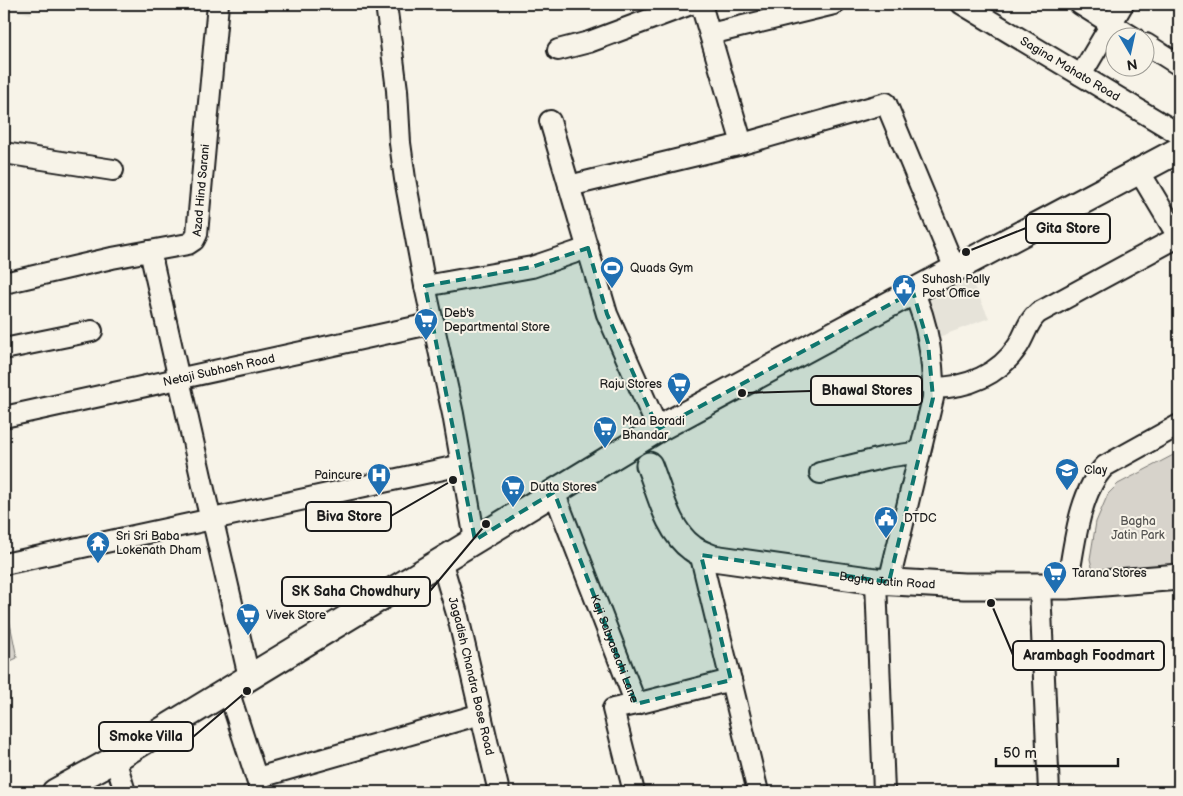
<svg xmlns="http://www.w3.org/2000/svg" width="1183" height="796" font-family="'Balsamiq Sans',sans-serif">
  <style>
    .built { fill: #e6e3d9 }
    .green { fill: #d7d3cb; stroke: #7a7874 }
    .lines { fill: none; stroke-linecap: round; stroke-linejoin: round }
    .minor-casing { stroke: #1c1c1c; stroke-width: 24 }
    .tertiary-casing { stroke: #1c1c1c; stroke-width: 29 }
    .minor { stroke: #f7f3e8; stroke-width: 20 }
    .tertiary { stroke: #f7f3e8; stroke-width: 25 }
    .marked { fill: #0f766e; fill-opacity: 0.2; stroke: #0f766e; stroke-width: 4; stroke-dasharray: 10 6; stroke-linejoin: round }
    .labels { text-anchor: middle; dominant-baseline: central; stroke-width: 4; stroke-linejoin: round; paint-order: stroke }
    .street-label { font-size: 12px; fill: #1c1c1c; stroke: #f7f3e8 }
    .poi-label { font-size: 12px; fill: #1c1c1c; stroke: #f7f3e8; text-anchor: start }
    .park-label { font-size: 12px; fill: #545351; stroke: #f7f3e8 }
    .leader { fill: none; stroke: #1c1c1c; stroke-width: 2 }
    .callout-dot { fill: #1c1c1c; stroke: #f7f3e8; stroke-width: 2 }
    .callout { fill: #f7f3e8; stroke: #1c1c1c; stroke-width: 2 }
    .callout-label { font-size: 14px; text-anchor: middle; font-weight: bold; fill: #1c1c1c }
  </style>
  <rect width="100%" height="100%" fill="#f7f3e8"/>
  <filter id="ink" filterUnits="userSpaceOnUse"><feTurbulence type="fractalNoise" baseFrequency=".02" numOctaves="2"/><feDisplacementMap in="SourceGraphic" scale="10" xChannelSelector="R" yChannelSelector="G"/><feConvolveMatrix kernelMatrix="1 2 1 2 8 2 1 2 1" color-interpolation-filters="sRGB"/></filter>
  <g filter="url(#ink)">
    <path class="built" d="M4,4H32L31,14L4,8Z
      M967,272L989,318L931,340L921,294Z"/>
    <path class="green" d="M1179,452V566L1099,572L1093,571L1090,559L1096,522L1108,494L1118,484Z
      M4,594L17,658L4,664Z"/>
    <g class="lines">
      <g class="minor-casing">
        <g id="minor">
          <path d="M386,4L397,90L400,143L405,179L425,286L453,414L475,540"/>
          <path d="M701,4L742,144"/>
          <path id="s1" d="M962,4L1179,134"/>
          <path d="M1080,4L1134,38"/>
          <path d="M710,34L834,4"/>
          <path d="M1146,44L1179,65"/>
          <path d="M558,50L589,42L691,4"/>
          <path d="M1081,75L1123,4"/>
          <path d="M550,121L607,314L658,429"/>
          <path d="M4,153L113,170"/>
          <path d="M1139,171L1179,238"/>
          <path d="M569,186L742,144L886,103L955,269"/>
          <path d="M150,251L209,512L215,530L249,677"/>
          <path id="s2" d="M4,283L112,258L188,244L194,240L197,234L218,4"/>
          <path d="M425,286L532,267L588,248"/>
          <path d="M4,349L92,331"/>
          <path d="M933,388C967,388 999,375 1018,346C1025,335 1028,321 1038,313L1178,237"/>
          <path id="s3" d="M4,417L434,323"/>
          <path d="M820,473L886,457L920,452"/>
          <path id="s4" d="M554,492L636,704L613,709L634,792"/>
          <path d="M700,553L758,792"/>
          <path id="s5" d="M441,560L458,617L499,792"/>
          <path d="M4,564L462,465"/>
          <path d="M876,581L884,792"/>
          <path d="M889,582L933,398C934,366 928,321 913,292"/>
          <path d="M1067,586C1074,550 1078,493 1105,466L1179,425"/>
          <path d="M1040,588L1049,792"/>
          <path d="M228,690L261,792"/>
          <path d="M636,704L731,680"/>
          <path d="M115,759L125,792"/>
          <path d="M257,778L481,714"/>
        </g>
      </g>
      <g class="tertiary-casing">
        <g id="tertiary">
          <path id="s6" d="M649,465C660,492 667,530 692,548C698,553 706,555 713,558L876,581L964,586H1067L1179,577"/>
          <path d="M55,792L115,759L658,429L955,269L1179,150"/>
        </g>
      </g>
      <use href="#minor" class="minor"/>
      <use href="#tertiary" class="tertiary"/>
    </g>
  </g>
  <path class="marked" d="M588,248L607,314L658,429L913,292L928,343L933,398L889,582L701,555L731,680L636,704L554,492L475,540L425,286L532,267Z"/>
  <defs>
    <g id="stadium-pin" transform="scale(1.25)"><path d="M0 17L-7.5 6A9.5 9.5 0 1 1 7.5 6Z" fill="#1f6fb2" stroke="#f7f3e8"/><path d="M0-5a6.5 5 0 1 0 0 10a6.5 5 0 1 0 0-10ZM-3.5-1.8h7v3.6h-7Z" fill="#fff"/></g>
    <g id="civic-pin" transform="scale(1.25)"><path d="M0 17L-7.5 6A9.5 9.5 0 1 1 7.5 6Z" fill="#1f6fb2" stroke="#f7f3e8"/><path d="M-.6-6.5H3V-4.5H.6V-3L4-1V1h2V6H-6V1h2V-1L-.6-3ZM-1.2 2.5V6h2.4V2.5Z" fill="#fff"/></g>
    <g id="supermarket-pin" transform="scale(1.25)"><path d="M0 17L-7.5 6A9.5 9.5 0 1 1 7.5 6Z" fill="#1f6fb2" stroke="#f7f3e8"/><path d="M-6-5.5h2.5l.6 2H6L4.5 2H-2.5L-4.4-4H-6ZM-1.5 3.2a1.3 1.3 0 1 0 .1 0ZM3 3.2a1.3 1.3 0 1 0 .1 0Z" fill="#fff"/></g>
    <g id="school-pin" transform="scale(1.25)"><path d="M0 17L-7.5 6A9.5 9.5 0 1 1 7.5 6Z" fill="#1f6fb2" stroke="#f7f3e8"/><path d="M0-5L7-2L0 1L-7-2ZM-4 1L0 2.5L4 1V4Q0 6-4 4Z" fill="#fff"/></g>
    <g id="hospital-pin" transform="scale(1.25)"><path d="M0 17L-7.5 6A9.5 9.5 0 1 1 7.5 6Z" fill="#1f6fb2" stroke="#f7f3e8"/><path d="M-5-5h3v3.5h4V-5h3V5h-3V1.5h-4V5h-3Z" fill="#fff"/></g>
    <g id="temple-pin" transform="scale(1.25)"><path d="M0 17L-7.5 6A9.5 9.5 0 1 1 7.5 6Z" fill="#1f6fb2" stroke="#f7f3e8"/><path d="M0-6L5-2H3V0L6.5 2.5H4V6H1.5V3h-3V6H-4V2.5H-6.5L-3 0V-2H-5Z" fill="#fff"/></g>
  </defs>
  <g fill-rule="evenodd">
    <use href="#stadium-pin" x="612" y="268"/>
    <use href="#civic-pin" x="904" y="286"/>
    <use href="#supermarket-pin" x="426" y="320"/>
    <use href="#supermarket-pin" x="679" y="384"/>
    <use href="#supermarket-pin" x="605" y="428"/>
    <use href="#school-pin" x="1067" y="470"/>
    <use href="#hospital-pin" x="379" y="475"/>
    <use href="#supermarket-pin" x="513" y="487"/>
    <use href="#civic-pin" x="886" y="518"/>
    <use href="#temple-pin" x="98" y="543"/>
    <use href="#supermarket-pin" x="1055" y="573"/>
    <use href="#supermarket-pin" x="248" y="615"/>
  </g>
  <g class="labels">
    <g class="street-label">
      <text stroke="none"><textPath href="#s1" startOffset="126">Sagina Mahato Road</textPath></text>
      <text stroke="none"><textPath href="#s2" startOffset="246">Azad Hind Sarani</textPath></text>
      <text stroke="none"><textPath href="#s3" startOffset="220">Netaji Subhash Road</textPath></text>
      <text stroke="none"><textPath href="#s6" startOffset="294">Bagha Jatin Road</textPath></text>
      <text stroke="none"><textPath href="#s4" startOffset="168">Kaji Sabyasachi Lane</textPath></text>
      <text stroke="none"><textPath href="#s5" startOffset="120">Jagadish Chandra Bose Road</textPath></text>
    </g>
    <g class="poi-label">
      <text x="630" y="268">Quads Gym</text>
      <text x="922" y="279">Suhash Pally<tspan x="922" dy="14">Post Office</tspan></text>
      <text x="444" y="313">Deb's<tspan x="444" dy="14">Departmental Store</tspan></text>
      <text x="662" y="384" text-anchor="end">Raju Stores</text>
      <text x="622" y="421">Maa Boradi<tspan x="622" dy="14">Bhandar</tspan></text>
      <text x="1084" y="470">Clay</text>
      <text x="362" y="475" text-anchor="end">Paincure</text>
      <text x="530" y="487">Dutta Stores</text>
      <text x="904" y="518">DTDC</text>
      <text x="116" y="536">Sri Sri Baba<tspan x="116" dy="14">Lokenath Dham</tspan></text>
      <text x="1072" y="573">Tarana Stores</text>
      <text x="266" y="615">Vivek Store</text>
    </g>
    <g class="park-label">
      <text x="1138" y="521">Bagha<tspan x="1138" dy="14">Jatin Park</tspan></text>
    </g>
  </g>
  <path class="leader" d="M966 252L1026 228M742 393L811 391M453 480L391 516M486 524L430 591M991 603L1013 655M247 691L193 737"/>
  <g class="callout-dot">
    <circle cx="966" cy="252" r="5"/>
    <circle cx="742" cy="393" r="5"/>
    <circle cx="453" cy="480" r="5"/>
    <circle cx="486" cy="524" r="5"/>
    <circle cx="991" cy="603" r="5"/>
    <circle cx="247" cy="691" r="5"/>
  </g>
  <g class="callout">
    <rect x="1026" y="214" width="84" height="29" rx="5"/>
    <rect x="811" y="376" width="111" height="29" rx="5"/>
    <rect x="306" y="502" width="85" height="29" rx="5"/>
    <rect x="282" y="577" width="148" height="29" rx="5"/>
    <rect x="1013" y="641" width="151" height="29" rx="5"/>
    <rect x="99" y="722" width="94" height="29" rx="5"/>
  </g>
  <g class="callout-label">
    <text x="1068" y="233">Gita Store</text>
    <text x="867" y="395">Bhawal Stores</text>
    <text x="349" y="521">Biva Store</text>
    <text x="356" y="596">SK Saha Chowdhury</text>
    <text x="1089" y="660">Arambagh Foodmart</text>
    <text x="146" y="741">Smoke Villa</text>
  </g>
  <rect width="1183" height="796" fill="none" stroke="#f7f3e8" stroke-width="20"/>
  <rect x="10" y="10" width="1163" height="776" fill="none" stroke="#1c1c1c" stroke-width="2" filter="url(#ink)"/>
  <g transform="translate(1130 52) rotate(171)"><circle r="24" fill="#f7f3e8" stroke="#9f9d96"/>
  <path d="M0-4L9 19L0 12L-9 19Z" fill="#1f6fb2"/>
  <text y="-8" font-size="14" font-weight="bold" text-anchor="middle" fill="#1c1c1c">N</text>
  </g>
  <path d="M996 758v8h122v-8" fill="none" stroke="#1c1c1c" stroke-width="2.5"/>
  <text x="1003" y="758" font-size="15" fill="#1c1c1c" stroke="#f7f3e8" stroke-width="4" paint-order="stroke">50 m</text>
</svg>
